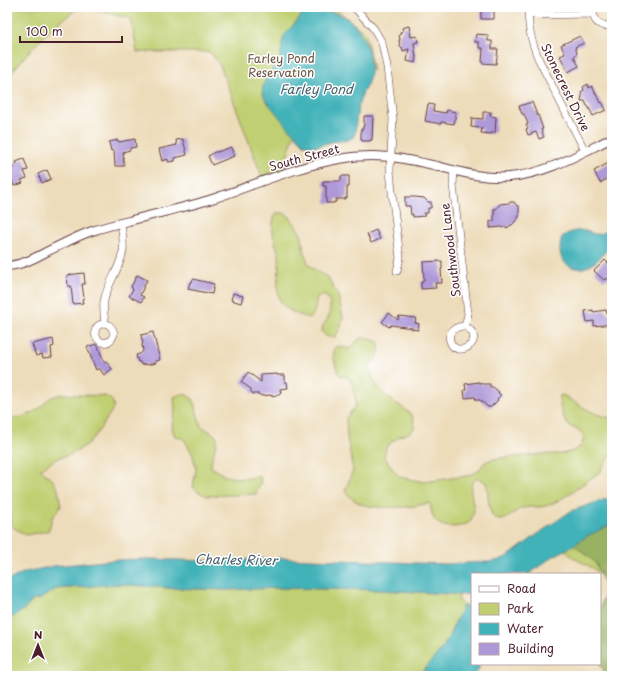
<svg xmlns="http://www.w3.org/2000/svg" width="619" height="683" font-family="'Playpen Sans',sans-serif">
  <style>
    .green { fill: #c0cf71; stroke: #85774e }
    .forest { fill: #98b263; stroke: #716847 }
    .water { fill: #42b2b9; stroke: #466872 }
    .building { fill: #ad98d8 }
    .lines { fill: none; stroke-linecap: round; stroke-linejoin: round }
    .minor-casing { stroke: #623b40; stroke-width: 8 }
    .tertiary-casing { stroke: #623b40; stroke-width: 10 }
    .minor { stroke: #fff; stroke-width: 7 }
    .tertiary { stroke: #fff; stroke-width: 8 }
    .labels { text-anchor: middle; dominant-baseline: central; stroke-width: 3; stroke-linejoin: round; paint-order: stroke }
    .park-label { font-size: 12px; fill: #6d5440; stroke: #fff }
    .street-label { font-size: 12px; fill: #4a1f2b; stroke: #fff }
    .water-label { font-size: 13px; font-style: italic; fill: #46616b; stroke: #fff }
  </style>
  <rect width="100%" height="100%" fill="#fff"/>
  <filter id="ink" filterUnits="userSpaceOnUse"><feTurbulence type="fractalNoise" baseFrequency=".025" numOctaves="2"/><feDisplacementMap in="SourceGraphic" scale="8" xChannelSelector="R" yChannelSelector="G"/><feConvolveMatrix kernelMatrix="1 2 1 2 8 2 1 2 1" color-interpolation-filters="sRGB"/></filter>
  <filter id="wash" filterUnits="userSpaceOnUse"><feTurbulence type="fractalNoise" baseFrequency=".012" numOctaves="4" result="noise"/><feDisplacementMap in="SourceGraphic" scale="16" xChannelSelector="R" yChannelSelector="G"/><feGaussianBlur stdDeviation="0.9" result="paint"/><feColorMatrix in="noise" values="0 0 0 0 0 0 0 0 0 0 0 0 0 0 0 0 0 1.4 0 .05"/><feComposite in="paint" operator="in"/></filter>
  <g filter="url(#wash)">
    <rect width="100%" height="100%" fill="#eddcb9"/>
    <path class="green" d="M7,7H79L49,31L25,56L7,78Z
      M85,7H334L366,34L373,70L361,72L297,126L283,169L262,177L220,65L210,52H137L131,19Z
      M277,213H284L290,217L298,229L302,237L304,252L309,265L315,270L327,277L330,281L338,296L343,317L340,329L335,337H328C325,335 322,334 322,330C322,325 326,322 328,318C331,311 331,301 326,296H321L317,298C315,305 316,313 310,318C300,316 287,311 281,302C274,291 280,270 279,258C279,249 273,240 273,231C272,225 273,218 277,213Z
      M360,338H368L378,342C381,349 379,356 374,362C373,363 372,363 371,364C369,367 370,372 372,376C379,394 396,402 411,414L413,418L414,428L411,432L406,434L400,436L389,444L386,448L384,457L395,472L400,477L424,482L466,476L475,473L479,470L484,463L489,460L502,458L545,454H562L573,451L581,446L584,437C578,426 577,431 569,426C564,423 558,402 559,396L563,395C578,404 594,416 612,418V454L602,467L601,471C585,482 564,500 546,506C539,508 530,506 522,508C514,511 504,525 495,518C487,513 489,492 486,483L482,480L477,478C466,485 473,499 474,509C474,514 472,518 470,522C460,528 442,530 434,519C431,514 432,508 429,503C414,508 373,510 359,503C353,500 349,496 345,491L353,470L347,437L346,418L355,407L356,402L352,383L349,378L339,375L333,356L335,347C341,345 345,350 351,348Z
      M62,394L104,396C111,398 115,402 113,409C103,424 95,440 79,450C72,455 64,456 56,459C51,462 46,466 40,469L53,480L58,489L61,506L52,518L49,530L42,532L26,535L14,528L11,524L7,508V412C9,415 11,417 15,418C22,419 36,411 41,407C44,404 46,401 50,398C54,396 58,395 62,394Z
      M181,394L187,395L193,399L201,426L212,433L217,437C217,447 211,456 211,467L225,476L242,479L260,476L261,482L256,494L207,496L197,491L193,487L196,469L193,455L184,439L175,436L173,432L172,426L175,409L174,397Z
      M587,536L601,576C591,563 576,563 565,550Z
      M117,584L170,588L226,590L252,589L280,588L381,590L452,594L458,595L460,603L465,606L463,607L444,646L422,672L418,676H7V621L26,608L33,600L40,599L56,589Z"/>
    <path class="forest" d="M612,522V676H607L600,664V608L607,589L595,562L572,543Z"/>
    <path class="water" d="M302,12C313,13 325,10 336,13C361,21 372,50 370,74C369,84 363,90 360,100C357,110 356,122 355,133L353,137L348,140L331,142L317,146H310L304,144L285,124L265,99L262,92L263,86L266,78L280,59L283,37L300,17Z
      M612,226V246C604,251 599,261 591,265C586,268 580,269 575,268C559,264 558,251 562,237C569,232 578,229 586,231C591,232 594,235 599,234C604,233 608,229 612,226Z
      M612,499V525L608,526L587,536L569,548L552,557L529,574H472V594L458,595L451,594L381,590L280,588L252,589L226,590L170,588L117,584L56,589L40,599L33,600L26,608L7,621V581L25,572L54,566L115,560L148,559L211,561L284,558L445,564L488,562L500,560L510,555L539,533L571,511L603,500Z
      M470,606L472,607V664H479V669L473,676H418L422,672L444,646L463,606Z"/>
    <g id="blocks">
      <path class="building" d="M481,7H494V19H481Z
        M409,26L411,37L417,36L418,42L414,43L416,57L415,63L407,61L409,49L403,51L402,47H400L399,40H400L399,35L401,34L400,32L403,31L402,28Z
        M476,34L488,35V41H492V49H498L496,64L482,63L483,48H479V42H475Z
        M580,36L584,43L575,47L577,53L574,57L579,66L568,72L560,56L565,54L561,45Z
        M588,84L589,88L592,86L598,98H599L601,103L602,102L606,110L593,116L588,106H587L585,101H581L582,96L581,92L584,90L583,87Z
        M532,102L537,115H538L543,129H541L544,137L539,139L536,132L528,135L526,129L528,128L526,125L528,124L524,114H522L519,106Z
        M428,104L434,105L433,111L446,113L447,110L456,112L454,124L441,122V124L425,121Z
        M483,112H491L490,116L496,117L495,133L492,132V134L481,133L482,128L471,127L472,118L483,119Z
        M364,116H373L372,140H370V141H362V140L361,139V129H363V126H364Z
        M135,139L136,147L130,148V150L123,152L124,166H115L114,150L111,151L109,142L118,140L119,142Z
        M183,139L187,155L175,158V161L168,162V159L162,161L159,149L177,145L176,140Z
        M231,147L234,156L212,165L208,156L212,154L214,152H217Z
        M24,159L28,170L24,171L27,178L21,180L23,183L14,186L10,176L7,177V170L15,167L14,165L17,164L16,162Z
        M612,161V176L600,183L594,171Z
        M47,170L51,179L42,183L38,174Z
        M341,176H349V187H347V198H345V199H336V202H334V203H326V186H323V181H341Z
        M405,197H415L424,198L428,202H431V208H428V213H424L425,216L413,217V214L411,215L410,206H405Z
        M511,202H514L517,206H519V217L512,225H511L507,228L505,226L503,228L502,227L490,228V221H494V209H496L500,204L509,203Z
        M376,230L380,239L371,243L367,234Z
        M612,259V283L607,278L604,280L594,271L605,260L608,263Z
        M442,261V269H441L442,283H435L436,288L421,289V282H423V280H424L423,262Z
        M84,273L85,284H82L84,298L82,299L83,303L73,304L71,286H68L67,275Z
        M137,275L147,280L140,295L144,297L141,302L129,296L133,289L131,287Z
        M193,279L214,284L212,294L188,289L190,282H192Z
        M233,293L243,296L241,303L231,300Z
        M593,310V312L606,310L607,314L612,313V324L594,326V321L587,322L585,311Z
        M389,313L398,320L399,316L416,318L415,323L419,324L418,330L412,329V328L391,325L389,327L382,322Z
        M153,332L160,360L155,361L156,363L147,365L146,364L141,365L140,362H138L136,355L140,354L143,351L142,344L143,343L141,335Z
        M53,339L54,346L51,347L52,357L43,358L42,354L36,356L32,344Z
        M96,344L98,346L104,362L106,361L112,369L104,375L99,368L96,370L87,347Z
        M248,372L261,382V375L277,374V375H285V382H287L288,388L280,389L281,393L279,395L271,396V395L261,396L259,394H253L251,392V389L241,382Z
        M479,382L482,384H490V387H493L499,392L498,393L501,395L497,399L498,400L491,407H488L480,400H476L475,397L465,398L464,390H466L465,384Z"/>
    </g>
  </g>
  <g filter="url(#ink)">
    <use href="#blocks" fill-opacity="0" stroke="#623b40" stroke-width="1"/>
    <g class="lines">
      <g class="minor-casing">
        <path id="minor" d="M354,7L374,29L382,43L387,67L393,119L390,170L392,192L400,258L397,271
          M528,7C528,27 531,40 538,58L585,151
          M595,7C589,19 601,30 612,24
          M528,15L593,14
          M454,170L453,185L467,306L468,314L465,326C457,326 447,331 450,341C456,361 489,340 465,326
          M105,323C111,325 113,328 114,334C105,357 82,327 105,323C104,316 103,309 104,301C107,284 120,269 123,251C124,242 122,232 121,223"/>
      </g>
      <g class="tertiary-casing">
        <path id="tertiary" d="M7,266C22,265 35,258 48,251C63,244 77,236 92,231C104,227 116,224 129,221C155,214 182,208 209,200C252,186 294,167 339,159C374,152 403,158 437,166C460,172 484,179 509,177C546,174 579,154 612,138"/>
      </g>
      <use href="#minor" class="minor"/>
      <use href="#tertiary" class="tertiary"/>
    </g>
  </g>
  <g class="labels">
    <g class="park-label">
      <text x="281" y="58">Farley Pond<tspan x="281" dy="14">Reservation</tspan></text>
    </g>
    <g class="street-label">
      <text transform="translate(566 87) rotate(64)">Stonecrest Drive</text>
      <text transform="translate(304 157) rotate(-15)">South Street</text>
      <text transform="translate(450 250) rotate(-97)">Southwood Lane</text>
    </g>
    <g class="water-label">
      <text x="316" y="88">Farley Pond</text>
      <text transform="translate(236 559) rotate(1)">Charles River</text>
    </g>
  </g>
  <rect width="619" height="683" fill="none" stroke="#fff" stroke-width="24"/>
  <rect x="471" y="573" width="130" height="92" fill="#ffffff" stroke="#b7a5aa"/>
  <rect x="479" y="586" width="20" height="6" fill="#ffffff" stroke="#b7a5aa"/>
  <text x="507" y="593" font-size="12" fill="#4a1f2b">Road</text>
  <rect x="479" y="603" width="20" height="12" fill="#c0cf71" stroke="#b7a5aa"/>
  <text x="507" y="613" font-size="12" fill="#4a1f2b">Park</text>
  <rect x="479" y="623" width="20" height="12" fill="#42b2b9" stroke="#b7a5aa"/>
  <text x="507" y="633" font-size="12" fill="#4a1f2b">Water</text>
  <rect x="479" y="643" width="20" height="12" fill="#ad98d8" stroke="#b7a5aa"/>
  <text x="507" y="653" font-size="12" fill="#4a1f2b">Building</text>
  <g transform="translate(38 645)" stroke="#ffffff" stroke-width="3" paint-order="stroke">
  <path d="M0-3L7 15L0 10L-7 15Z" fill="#4a1f2b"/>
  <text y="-6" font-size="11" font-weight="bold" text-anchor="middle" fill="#4a1f2b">N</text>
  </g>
  <path d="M20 36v6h102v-6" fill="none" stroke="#4a1f2b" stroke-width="2"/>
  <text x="26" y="36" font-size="12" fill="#4a1f2b" stroke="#ffffff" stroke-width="3" paint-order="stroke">100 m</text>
</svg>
